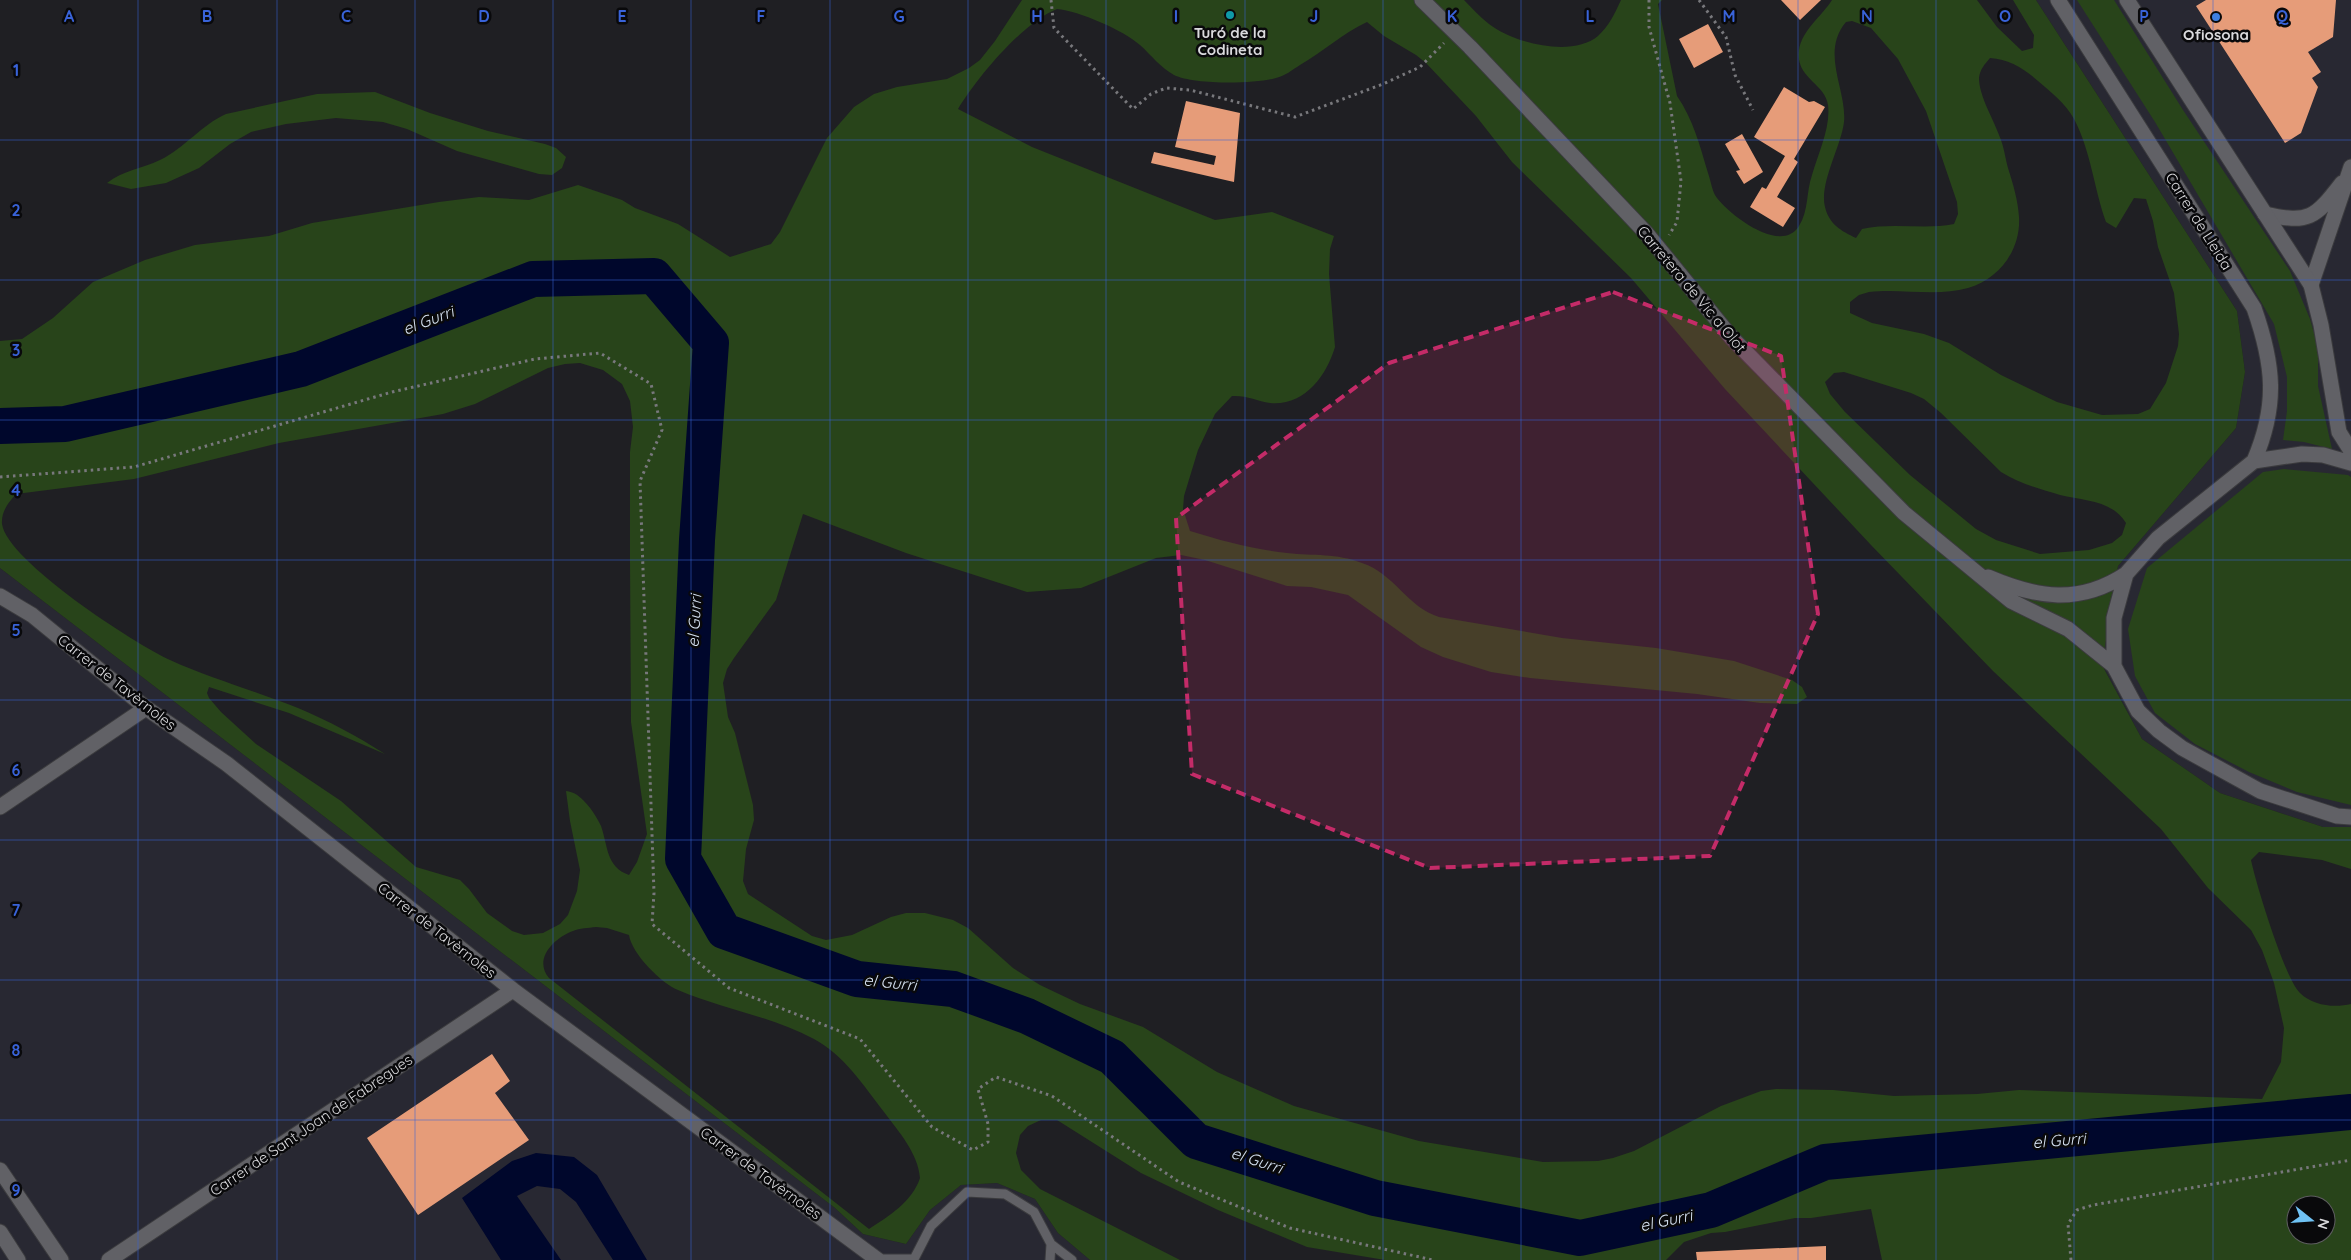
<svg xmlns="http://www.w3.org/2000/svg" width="2351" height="1260" font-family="Quicksand,sans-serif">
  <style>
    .built { fill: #282832 }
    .green { fill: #28441a; fill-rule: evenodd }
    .water { fill: #00072c }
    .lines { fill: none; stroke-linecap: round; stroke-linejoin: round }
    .river { stroke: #00072c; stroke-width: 36 }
    .building { fill: #e69c79 }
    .service-casing { stroke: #3b3b3e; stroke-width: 11 }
    .minor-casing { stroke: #3b3b3e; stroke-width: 17 }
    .tertiary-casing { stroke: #3b3b3e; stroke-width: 17 }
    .path { stroke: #78787c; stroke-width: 3; stroke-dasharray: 2.5 4; stroke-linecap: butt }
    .service { stroke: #616166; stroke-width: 9 }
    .minor { stroke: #616166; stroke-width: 15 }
    .tertiary { stroke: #616166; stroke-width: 15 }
    .marked { fill: #c42b68; fill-opacity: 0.2; stroke: #c42b68; stroke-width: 4; stroke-dasharray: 10 6; stroke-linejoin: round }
    .grid { fill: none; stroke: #3963d9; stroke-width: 1; stroke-opacity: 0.55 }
    .culture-dot { fill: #0f9aa8; stroke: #09090b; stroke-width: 2 }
    .shop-dot { fill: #3f7fe0; stroke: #09090b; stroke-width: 2 }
    .labels { text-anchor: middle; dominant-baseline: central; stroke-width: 5; stroke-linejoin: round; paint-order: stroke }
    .poi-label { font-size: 15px; font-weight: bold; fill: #dadadd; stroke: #09090b }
    .street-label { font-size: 15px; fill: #dadadd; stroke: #09090b }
    .water-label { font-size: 16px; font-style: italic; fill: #d8e4f4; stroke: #09090b }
    .grid-label { font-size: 16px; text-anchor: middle; font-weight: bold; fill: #3963d9; stroke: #09090b; stroke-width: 5; stroke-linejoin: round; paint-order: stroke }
  </style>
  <rect width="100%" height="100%" fill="#1f1f23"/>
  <path class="built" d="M2036,0H2351V827H2323L2220,793L2142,739L2102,665L2118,566L2236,428L2245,372L2237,311Z
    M0,568L835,1208L863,1234L906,1244L930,1210L961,1185L997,1183L1035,1199L1058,1233L1090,1260H0Z"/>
  <path class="green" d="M1022,0H1464C1472,8 1480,17 1489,24C1513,43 1572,58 1598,36C1609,26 1615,13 1621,0H1662L1658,4L1677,96C1693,119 1700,146 1708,173C1711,181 1712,192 1717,198C1730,215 1781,255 1799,226C1809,210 1806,192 1812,175C1818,154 1831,127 1828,105C1825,83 1795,78 1799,50C1802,30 1822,16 1832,0H1977L1997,27L2022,51L2033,48L2034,35L2013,0H2036L2237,311L2245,372L2236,428L2118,566L2102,665L2142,739L2220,793L2323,827H2351V869L2322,860L2259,852L2251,860C2256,884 2285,979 2300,993C2313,1006 2335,1008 2351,1004V1260H1882L1871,1209L1811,1218H1795L1725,1232L1711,1233L1684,1242L1666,1260H1385L1307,1247L1218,1210L1141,1173L1057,1120H1041L1028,1126L1020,1135L1016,1153L1021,1170L1040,1189L1180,1260H1090L1058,1233L1035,1199L997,1183L961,1185L930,1210L906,1244L863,1234L835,1208L0,568V341L22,339L53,318L93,282L145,260L195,245L269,236L312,223L439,202L479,197L529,200L578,185L622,200L635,208L678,224L730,257L771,244L780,232L827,138L854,107L874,94L897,87L947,79L969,68L980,60L995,41ZM1057,9C1079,11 1123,30 1140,45C1151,55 1161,68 1174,75C1194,85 1256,84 1276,78C1285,76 1292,70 1300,65C1323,52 1343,33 1367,22L1384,36L1416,55L1426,63L1476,116L1512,162L1631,278L1725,389L1871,545L1993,671L2161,829L2208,888L2251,930L2262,950L2274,983L2284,1028L2281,1062L2262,1099L2019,1090L1977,1094L1894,1096L1833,1090L1776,1089L1761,1091L1721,1106L1634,1151L1613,1158L1598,1161L1543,1162L1419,1141L1294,1106L1217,1072L1143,1027L1080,1004L1040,985L1013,968L968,928L953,920L925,913H906L891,917L852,935L826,940L812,936L748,894L743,881L746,849L754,820L753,805L735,733L728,717L723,683L727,669L734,658L776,600L803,514L906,553L1027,592L1081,588L1156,558L1181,555L1205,560L1287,586L1311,587L1348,595L1421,647L1443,657L1491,672L1530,678L1697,694L1760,703L1797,704L1807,697L1802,687L1792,680L1734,661L1656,648L1562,638L1439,617C1407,607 1395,574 1362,563C1336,553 1314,556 1287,553C1253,549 1222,541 1190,531L1183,509L1184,496L1198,450L1215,414L1232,396C1246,395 1257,401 1270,403C1304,406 1326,377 1335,347L1329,274L1330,249L1334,236L1272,212L1215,220L1032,147L958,109C977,78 1022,23 1057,9ZM1852,21L1871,28L1898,59L1926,111L1957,202L1958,214L1954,224C1924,230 1893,222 1862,229L1856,238C1841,231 1829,224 1825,207C1819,183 1841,147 1844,122C1847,89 1820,53 1846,22ZM1990,58C2009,59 2023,68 2038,81C2051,92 2066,104 2074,119C2091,151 2094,189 2106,222L2116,228L2134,198L2146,199L2153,221L2158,247L2174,293L2179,334L2178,346L2166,383L2150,409L2138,414L2102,415L2057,402L2001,375L1949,343L1924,334L1872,323L1850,313V302L1859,295L1869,292C1901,288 1936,297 1968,288C1999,279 2021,250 2019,217C2018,200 2013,184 2008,168C2005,157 2004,146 1999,135C1993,118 1979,96 1979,78C1980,69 1985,64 1990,58ZM580,363L603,370L622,384L630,401L633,427L630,452V562L631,722L647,834L637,862L629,875C606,867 608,846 601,826C596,816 591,808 583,800C578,795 574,792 566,791L570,821L580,870L577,891L568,915L560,924L543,933L524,935L512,931L487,913L469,889L460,880L416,867L341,801L256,744L221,712L209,698L207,693L209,687L289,713L385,754C357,736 329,721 298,708C256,691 212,679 170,660C135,644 7,561 2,524C1,511 9,502 16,494L134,479L279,443L443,414L475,404L548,368L565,364ZM1844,372L1911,393L1924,399L1941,413L2001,472C2019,483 2039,489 2060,495C2084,501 2112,500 2126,523L2122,535L2112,543L2089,550L2040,554L1996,540L1976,529L1910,475L1845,412L1830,394L1825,382L1834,373ZM596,927L607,928L629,935C632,954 661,983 678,990C722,1009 771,1016 814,1039C844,1055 864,1086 884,1112C899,1132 918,1153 920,1178C912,1202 889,1216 869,1229L549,978C533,959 554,938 573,931C580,928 588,928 596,927ZM2296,1205H2326V1235H2296Z
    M2077,0H2114L2183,110L2290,271L2310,319L2318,347V386L2332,449L2304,442L2283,440L2287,411V377L2274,324L2155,122Z
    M375,92L430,113L488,131L545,144L556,148L566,157L562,168L552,175L539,174L457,151L407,129L383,122L336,118L286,124L251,132L230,144L199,168L166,183L131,189L107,183C123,170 142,169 160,160C185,148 201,125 226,114L317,94Z
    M2284,469L2348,475L2351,477V805L2297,792L2249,772L2195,744L2155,713L2135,676L2128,629L2147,568L2263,472Z"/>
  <path class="water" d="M536,1153L574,1157L597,1175L647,1260H613L576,1202L560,1189L537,1186L517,1196L561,1260H501L462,1198L512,1161Z"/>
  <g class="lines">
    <path class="river" d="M0,426L65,424L301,369L533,279L654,276L711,343L697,540L683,859L724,931L857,979L953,989L1027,1016L1112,1057L1196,1141L1375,1198L1580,1238L1711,1210L1825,1162L2351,1112"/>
  </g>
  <path class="building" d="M1781,0H1821L1800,20Z
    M2206,0H2336L2333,37L2308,52L2321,72L2312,78L2318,87L2301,133L2285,143L2196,6Z
    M1708,24L1723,52L1694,68L1679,39Z
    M1784,87L1809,102L1814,101L1825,107L1794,159L1798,162L1777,197L1795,208L1783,227L1750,207L1762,187L1766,189L1785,156L1754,137Z
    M1186,101L1240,113L1234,182L1151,163L1154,152L1214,165L1216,156L1175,147Z
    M1742,134L1763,172L1744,184L1736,171L1740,170L1725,144Z
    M492,1054L510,1081L495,1093L529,1140L418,1215L367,1138Z
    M1826,1246V1260H1697L1696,1252Z"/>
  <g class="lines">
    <g class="service-casing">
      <path id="service" d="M1051,1244L1072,1260
        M875,1259H914L931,1226L967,1192L1005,1194L1034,1212L1051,1244L1050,1260"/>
    </g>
    <g class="minor-casing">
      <path id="minor" d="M2265,214C2309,224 2315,218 2342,183
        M2311,285L2351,167
        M0,596L32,615L146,708L227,764L513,990L878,1260
        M0,807L146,708
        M0,1170L61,1260
        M0,1232L18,1260
        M109,1260L513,990"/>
    </g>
    <g class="tertiary-casing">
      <path id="tertiary" d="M1422,0L1470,47L1647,234L1731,337L1904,513L2011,601L2068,629L2114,666
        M2058,0L2254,308C2274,365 2278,405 2254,461
        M2127,0L2311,285L2321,325L2339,432L2351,451
        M2351,463L2323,455L2302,454L2254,461L2158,538L2126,574L2114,618V666L2138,711L2159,731L2182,748L2260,791L2337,816L2351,817
        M1988,577C2037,598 2079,605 2126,574"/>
    </g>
    <path class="path" d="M1051,0L1054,28L1133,109L1151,94L1166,88L1190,90L1295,117L1383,84L1420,67L1444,43
      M1649,0V27L1670,103L1681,181L1677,222L1669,235
      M1699,0L1726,37L1735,75L1753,110
      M0,477L134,467L392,392L535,359L600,353L651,384L662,430L640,481L654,893L652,924L729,988L860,1039L932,1127L973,1150L988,1142V1124L978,1089L996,1077L1052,1096L1179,1182L1290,1228L1433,1260
      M2071,1260L2068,1224L2077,1210L2093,1205L2351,1160"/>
    <use href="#service" class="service"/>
    <use href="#minor" class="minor"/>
    <use href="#tertiary" class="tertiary"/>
  </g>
  <path class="marked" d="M1613,292L1781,356L1818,614L1710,856L1430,868L1192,774L1176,518L1389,363Z"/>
  <path class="grid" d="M138,0V1260M277,0V1260M415,0V1260M553,0V1260M691,0V1260M830,0V1260M968,0V1260M1106,0V1260M1245,0V1260M1383,0V1260M1521,0V1260M1660,0V1260M1798,0V1260M1936,0V1260M2074,0V1260M2213,0V1260M0,140H2351M0,280H2351M0,420H2351M0,560H2351M0,700H2351M0,840H2351M0,980H2351M0,1120H2351"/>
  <circle class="culture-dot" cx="1230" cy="15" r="5"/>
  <circle class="shop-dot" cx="2216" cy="17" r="5"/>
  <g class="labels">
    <g class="poi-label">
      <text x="1230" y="32">Turó de la<tspan x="1230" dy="17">Codineta</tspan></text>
      <text x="2216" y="34">Ofiosona</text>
    </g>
    <g class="street-label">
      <text transform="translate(2199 221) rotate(58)">Carrer de Lleida</text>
      <text transform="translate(1692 289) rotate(50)">Carretera de Vic a Olot</text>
      <text transform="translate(117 682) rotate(38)">Carrer de Tavèrnoles</text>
      <text transform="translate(437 930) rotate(38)">Carrer de Tavèrnoles</text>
      <text transform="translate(311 1125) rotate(-34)">Carrer de Sant Joan de Fabregues</text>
      <text transform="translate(761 1173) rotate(36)">Carrer de Tavèrnoles</text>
    </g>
    <g class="water-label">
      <text transform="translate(428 320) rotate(-21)">el Gurri</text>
      <text transform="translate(694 621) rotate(-87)">el Gurri</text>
      <text transform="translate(890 982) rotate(6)">el Gurri</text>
      <text transform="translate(2059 1140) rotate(-5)">el Gurri</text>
      <text transform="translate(1257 1160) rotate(18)">el Gurri</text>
      <text transform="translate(1666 1220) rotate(-12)">el Gurri</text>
    </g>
  </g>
  <g class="grid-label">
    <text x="69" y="22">A</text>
    <text x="207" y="22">B</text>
    <text x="346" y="22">C</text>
    <text x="484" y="22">D</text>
    <text x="622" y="22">E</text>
    <text x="761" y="22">F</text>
    <text x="899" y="22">G</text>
    <text x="1037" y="22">H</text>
    <text x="1176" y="22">I</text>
    <text x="1314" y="22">J</text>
    <text x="1452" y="22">K</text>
    <text x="1590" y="22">L</text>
    <text x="1729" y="22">M</text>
    <text x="1867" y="22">N</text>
    <text x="2005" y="22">O</text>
    <text x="2144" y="22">P</text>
    <text x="2282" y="22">Q</text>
    <text x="16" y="76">1</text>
    <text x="16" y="216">2</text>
    <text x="16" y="356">3</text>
    <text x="16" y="496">4</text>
    <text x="16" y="636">5</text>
    <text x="16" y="776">6</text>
    <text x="16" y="916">7</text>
    <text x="16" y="1056">8</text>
    <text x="16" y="1196">9</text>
  </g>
  <g transform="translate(2311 1220) rotate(107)"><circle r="24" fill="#09090b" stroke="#5d5d5f"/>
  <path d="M0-4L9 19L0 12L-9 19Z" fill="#6fc2f4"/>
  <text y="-8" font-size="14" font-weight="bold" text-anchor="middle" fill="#dadadd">N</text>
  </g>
</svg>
